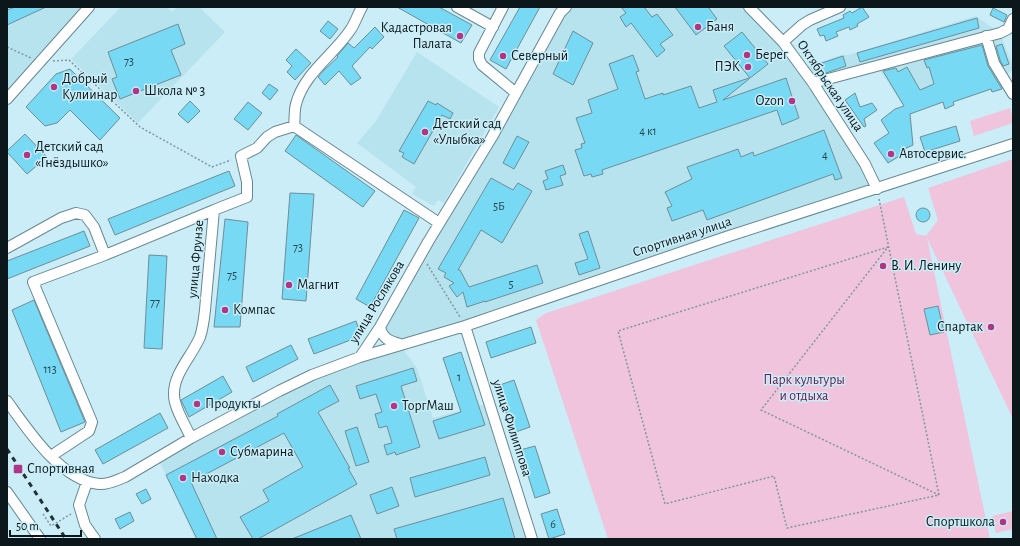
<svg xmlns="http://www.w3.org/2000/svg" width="1020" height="546" font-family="'Alegreya Sans',sans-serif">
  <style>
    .built { fill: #b7e3ef }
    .green { fill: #f0c4dc }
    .building { fill: #77d9f3; stroke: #6e8e97 }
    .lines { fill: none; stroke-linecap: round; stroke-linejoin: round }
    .minor-casing { stroke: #688891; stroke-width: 12 }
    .path { stroke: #7e98a0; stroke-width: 1.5; stroke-dasharray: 2 2; stroke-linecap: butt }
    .minor { stroke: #fff; stroke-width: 10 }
    .rail { stroke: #233136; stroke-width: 3; stroke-dasharray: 5 5; stroke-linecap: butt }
    .poi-dot { fill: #b13587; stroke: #caedf7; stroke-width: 1.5 }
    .labels { text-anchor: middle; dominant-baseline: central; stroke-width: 3; stroke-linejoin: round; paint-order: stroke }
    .number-label { font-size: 12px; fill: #264851 }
    .poi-label { font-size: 14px; fill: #0b171b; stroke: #caedf7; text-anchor: start }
    .street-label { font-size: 14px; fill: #0b171b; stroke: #caedf7 }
    .park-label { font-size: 14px; fill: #6b1950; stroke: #caedf7 }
  </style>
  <rect width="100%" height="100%" fill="#caedf7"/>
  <path class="built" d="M7,7H89L7,99Z
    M121,7H166L172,12L177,7H199L225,32L138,123L71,59Z
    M566,7H749L802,68L841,55H848L976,16L1000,33L1013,66V71L908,110L906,105L902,104L877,66L813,83L877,189L400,345L417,368L433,418L489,403L532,539H195L158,458L279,391L399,345L381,333Z
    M417,52L499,107L444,203L438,200L434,206L412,194L416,187L357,143L376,121Z"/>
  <path class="green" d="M1010,108L1013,118V123L974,136L970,121Z
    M1013,159V419L927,238L990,539H608L536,320L546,313L577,303L904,197L916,234L926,236L938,220L928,188Z
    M1013,511V529L996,533L992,516Z"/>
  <path class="building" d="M15,7H46L7,25V10Z
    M397,7H439L472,25L461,43Z
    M520,7H540L506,69L490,60Z
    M621,7H644L652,17L657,14L673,35L660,44L665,50L657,57L631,23L626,27L620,17L626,13Z
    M675,7H708L717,19L696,35Z
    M862,7L869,17L857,24L858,26L850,30L849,27L836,32L838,36L826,41L824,35L820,36L817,29L844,18L843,15L850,11L852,13Z
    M993,8L1007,15L1004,22L990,15Z
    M977,18L979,28L860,62L857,53Z
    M328,21L338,29L330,39L320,31Z
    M178,24L185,44L171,50L181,75L120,99L112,79L117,77L108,52Z
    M375,27L384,37L372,49L370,47L352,66L361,78L351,85L339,71L325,85L318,77L325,69L338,57L337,56L348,43L354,48Z
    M573,31L593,43L573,85L553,74Z
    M742,32L768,64L750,78L724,46Z
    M1002,44L1009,64L1003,66L1000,60L996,46Z
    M982,45L988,66L1002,89L992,92L991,89L953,102L954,105L945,109L943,102L910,114L913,145L900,151L903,154L888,163L874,143L889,133L881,120L895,109L904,106L883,71L896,68L898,72L907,67L920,90L934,84L929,67L927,68L924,60Z
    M296,49L311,63L295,80L287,72L292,66L286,60Z
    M633,55L639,71L636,72L645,99L663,93V95L691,86L699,108L717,102L713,90L749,78V79L723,100L786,78L799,118L782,125L777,110L602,170L603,174L592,177L591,174L584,176L575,150L582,148L581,144L585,143L576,118L592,113L588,100L618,89L609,64Z
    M843,56L846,66L823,74L819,64Z
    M70,69L120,118L100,140L70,110L57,123L45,126L26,107L56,74Z
    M269,84L278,90L270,100L262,93Z
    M855,93L860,107L872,103L877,110L864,119L866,126L864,127L845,100Z
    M190,101L200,111L188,123L178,114Z
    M428,101L436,105L437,103L453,113L450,119L442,115L414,164L402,157L404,153L399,151Z
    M248,102L262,113L248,130L234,119Z
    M956,126L960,141L925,152L920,137Z
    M824,130L842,178L835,180L833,174L707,220L703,210L672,221L667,208L672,206L665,192L692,179L687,167L738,149L741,157L753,152L754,156Z
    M25,134L47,157L27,174L7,152V151Z
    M296,135L375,191L363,207L285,151Z
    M517,136L529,142L514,169L503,163Z
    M563,165L566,174L560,176L563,185L546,190L543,181L548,179L545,171Z
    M229,171L235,186L115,235L108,219Z
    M491,178L513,190L518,183L532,191L502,243L481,230L458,270H460L469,287L537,265L543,283L485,302V301L467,307L463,292L457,297L449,286L454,283L444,277L446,273L438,269Z
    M290,193L314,194L306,301L282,299Z
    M916 215a7 7 0 1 1 14 0a7 7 0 1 1-14 0Z
    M404,210L419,218L370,307L356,299Z
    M225,219L248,222L240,327H214Z
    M84,231L90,246L7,279V261Z
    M588,231L600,268L579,275L575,263L588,259L579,234Z
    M149,255L167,256L162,349L144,348Z
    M34,300L85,422L61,432L12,310Z
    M938,306L944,332L930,335L924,309Z
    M356,321L361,336L314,354L308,339Z
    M531,327L536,343L491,358L486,342Z
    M291,345L298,359L253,382L246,367Z
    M461,352L485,425L439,439L433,421L461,412L443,358Z
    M413,368L417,381L401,386L420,447L396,455L395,452L387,455L384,445L392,443L387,426L379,428L375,414L382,412L376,394L360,399L356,386Z
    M223,376L232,392L189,417L181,400Z
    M514,380L530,427L513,433L497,386Z
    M330,385L339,401L318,412L350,468H348L357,484L258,539H253L240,517L269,501L263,490L303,467L284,433L191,482L217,539H197L166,475L278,416L277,414Z
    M160,413L168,428L103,464L95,450Z
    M357,427L369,462L356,466L345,431Z
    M535,446L550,493L535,498L520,450Z
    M485,457L490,475L415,497L410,478Z
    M392,487L399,506L377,514L370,495Z
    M146,489L151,499L142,504L136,494Z
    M503,498L515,539H397L394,529Z
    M557,509L565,534L549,539L541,514Z
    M130,512L134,521L120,529L115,519Z
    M351,515L361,539H292Z"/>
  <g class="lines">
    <g class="minor-casing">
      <path id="minor" d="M457,7L493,27
        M503,7L479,53V59L482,65L516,93
        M749,7L783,42L813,83L865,164L877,189
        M986,36L994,63L1013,94
        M783,42L802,25L810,20L840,7
        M813,83L1000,33L1008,29L1013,19
        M7,99L89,7
        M294,126L439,223
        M7,248L61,218L76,213L85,215L94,227L105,255L214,210
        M465,326L532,539
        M380,327C383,339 389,341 400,344
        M360,357L380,327L428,242L492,137L560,13L566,7
        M7,401C28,430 60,480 99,484C108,485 117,480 125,477L191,438L279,391L312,375L360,357L465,326L726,237L1013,144
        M191,438C186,426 174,408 174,395C173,374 192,356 200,337C203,328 204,319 205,310L214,210L247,197V182L241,156L257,148L267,137L275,132L294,126C295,119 294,111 296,104C304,73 334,55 351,29C355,23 358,14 362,7
        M51,456L89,431L92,422L33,282L105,255
        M87,482L79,505L85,525L95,539
        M7,492L40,539"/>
    </g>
    <path class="path" d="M7,47L31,58
      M53,61L69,60L140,127L212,167L231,160
      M879,199L939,495L787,528L774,476L665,504L618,331L888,247L761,410L939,495
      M427,264L460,317
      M43,514L51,526L71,514"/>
    <use href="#minor" class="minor"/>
    <path class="rail" d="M7,449L66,539"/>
  </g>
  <g class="poi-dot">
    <circle cx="698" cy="27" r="4"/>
    <circle cx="460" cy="36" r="4"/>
    <circle cx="747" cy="55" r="4"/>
    <circle cx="503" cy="56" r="4"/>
    <circle cx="748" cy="67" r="4"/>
    <circle cx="54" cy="87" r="4"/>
    <circle cx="136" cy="91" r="4"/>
    <circle cx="792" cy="101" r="4"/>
    <circle cx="425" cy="132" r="4"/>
    <circle cx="891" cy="154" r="4"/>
    <circle cx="27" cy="155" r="4"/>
    <circle cx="883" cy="266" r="4"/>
    <circle cx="289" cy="285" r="4"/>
    <circle cx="225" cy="310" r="4"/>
    <circle cx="991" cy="327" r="4"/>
    <circle cx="197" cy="404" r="4"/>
    <circle cx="394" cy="406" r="4"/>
    <circle cx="222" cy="452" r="4"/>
    <rect x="13" y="464" width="10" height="10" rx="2"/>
    <circle cx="183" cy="478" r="4"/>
    <circle cx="1003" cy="522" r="4"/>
  </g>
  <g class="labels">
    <g class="number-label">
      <text x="129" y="61">73</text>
      <text x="648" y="131">4 к1</text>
      <text x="825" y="155">4</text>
      <text x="499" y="206">5Б</text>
      <text x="298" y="247">73</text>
      <text x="232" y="275">75</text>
      <text x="511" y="284">5</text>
      <text x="155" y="302">77</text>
      <text x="50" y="369">113</text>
      <text x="459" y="377">1</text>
      <text x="553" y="524">6</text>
    </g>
    <g class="poi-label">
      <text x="706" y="27">Баня</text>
      <text x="452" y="28" text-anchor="end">Кадастровая<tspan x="452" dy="16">Палата</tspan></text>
      <text x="755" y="55">Берег</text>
      <text x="511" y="56">Северный</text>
      <text x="740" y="67" text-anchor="end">ПЭК</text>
      <text x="62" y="79">Добрый<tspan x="62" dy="16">Кулиинар</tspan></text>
      <text x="144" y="91">Школа № 3</text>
      <text x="784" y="101" text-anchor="end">Ozon</text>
      <text x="433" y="124">Детский сад<tspan x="433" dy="16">«Улыбка»</tspan></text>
      <text x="35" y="147">Детский сад<tspan x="35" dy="16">«Гнёздышко»</tspan></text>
      <text x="899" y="154">Автосервис.</text>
      <text x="891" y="266">В. И. Ленину</text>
      <text x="297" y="285">Магнит</text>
      <text x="233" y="310">Компас</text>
      <text x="983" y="327" text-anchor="end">Спартак</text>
      <text x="205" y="404">Продукты</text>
      <text x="402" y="406">ТоргМаш</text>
      <text x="230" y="452">Субмарина</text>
      <text x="27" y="469">Спортивная</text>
      <text x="191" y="478">Находка</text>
      <text x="995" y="522" text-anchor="end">Спортшкола</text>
    </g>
    <g class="street-label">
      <text transform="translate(830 86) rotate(56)">Октябрьская улица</text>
      <text transform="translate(682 237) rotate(-18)">Спортивная улица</text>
      <text transform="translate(196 259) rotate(-85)">улица Фрунзе</text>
      <text transform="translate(377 302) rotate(-59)">улица Рослякова</text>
      <text transform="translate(512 428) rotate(72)">улица Филиппова</text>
    </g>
    <g class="park-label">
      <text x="804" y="380">Парк культуры<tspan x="804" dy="16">и отдыха</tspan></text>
    </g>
  </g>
  <rect width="1020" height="546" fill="none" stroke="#0b171b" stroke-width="16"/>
  <path d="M10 530v6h71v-6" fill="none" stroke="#0b171b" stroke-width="2"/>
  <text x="16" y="530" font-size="12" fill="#0b171b" stroke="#caedf7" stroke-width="3" paint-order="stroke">50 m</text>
</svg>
